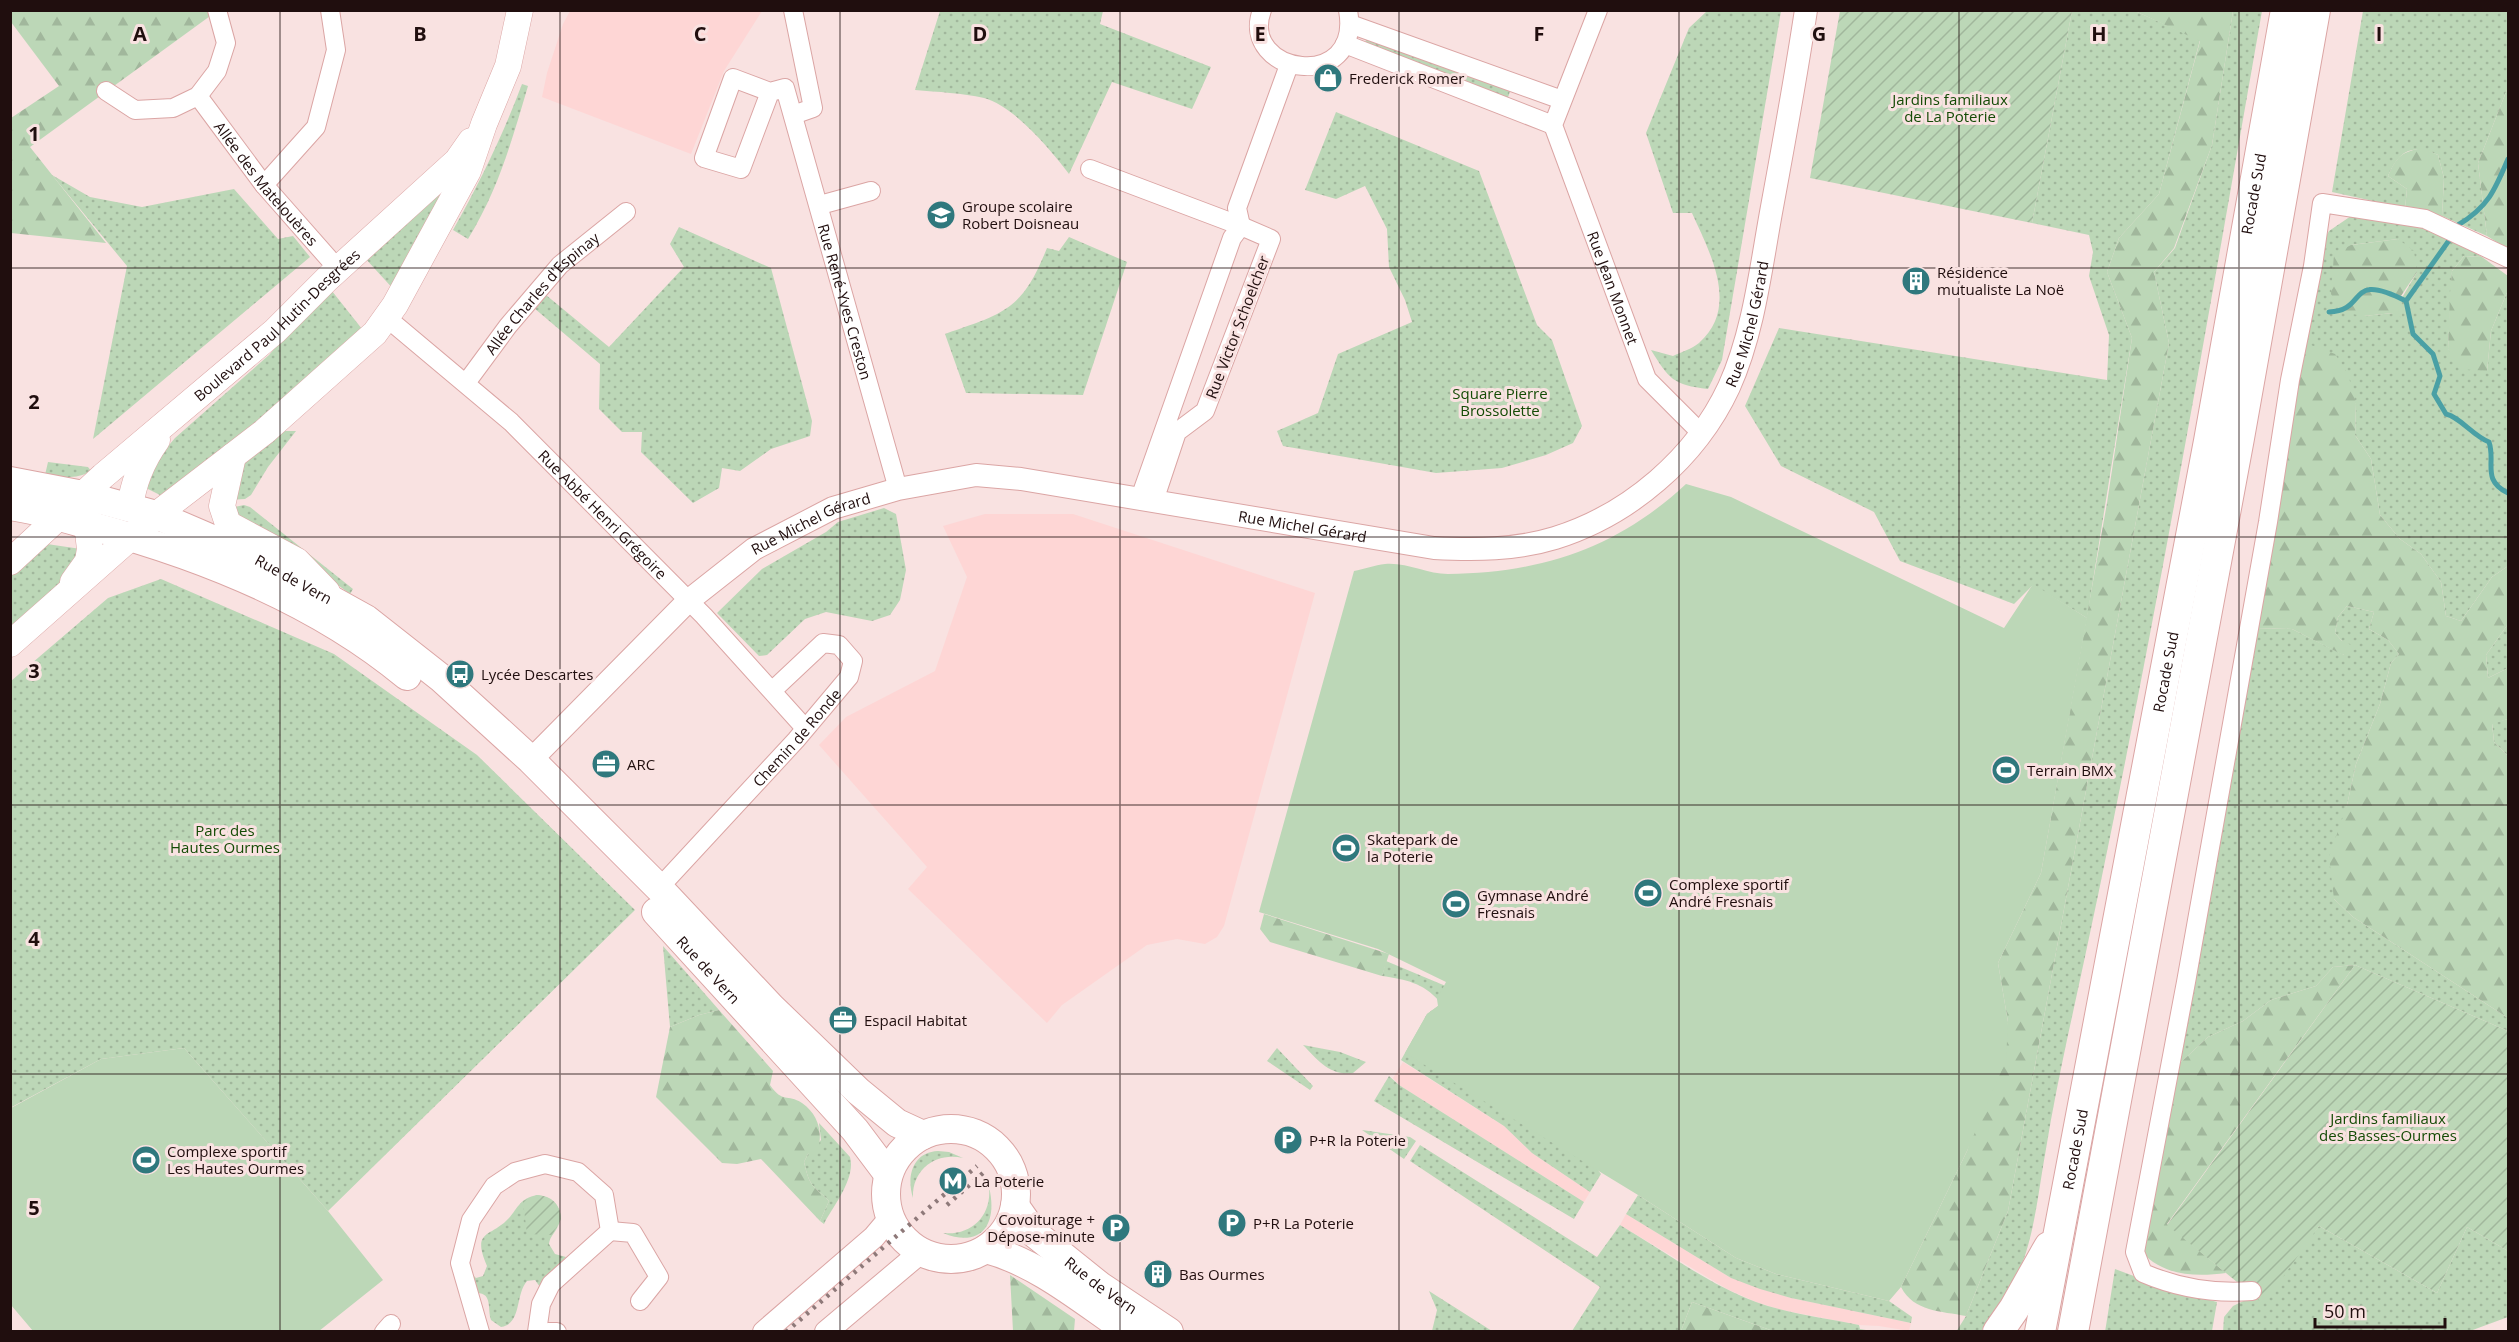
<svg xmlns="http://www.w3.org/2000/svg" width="2519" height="1342" font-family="'Open Sans',sans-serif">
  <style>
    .built { fill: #fed6d5 }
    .grass { fill: url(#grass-dots); fill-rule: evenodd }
    .forest { fill: url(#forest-firs) }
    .garden { fill: url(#garden-furrows) }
    .pitch { fill: #bcd7b7 }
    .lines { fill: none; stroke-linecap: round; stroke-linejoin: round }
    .stream { stroke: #4aa0a5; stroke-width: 5 }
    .minor-casing { stroke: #dba5a4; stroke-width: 20 }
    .tertiary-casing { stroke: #dba5a4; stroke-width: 24 }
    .secondary-casing { stroke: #dba5a4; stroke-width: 27 }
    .primary-casing { stroke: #dba5a4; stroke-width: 30 }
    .trunk-casing { stroke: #dba5a4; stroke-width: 32 }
    .minor { stroke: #fff; stroke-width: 18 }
    .tertiary { stroke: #fff; stroke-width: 22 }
    .secondary { stroke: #fff; stroke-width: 26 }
    .primary { stroke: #fff; stroke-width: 28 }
    .trunk { stroke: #fff; stroke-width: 30 }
    .rail { stroke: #8e7979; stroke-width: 4.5; stroke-dasharray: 3 6; stroke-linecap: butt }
    .grid { fill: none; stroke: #200e0e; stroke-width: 1.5; stroke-opacity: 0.55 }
    .labels { text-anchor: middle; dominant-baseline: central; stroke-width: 6; stroke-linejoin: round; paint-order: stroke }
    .poi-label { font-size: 15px; fill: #200e0e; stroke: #f9e2e1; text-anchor: start }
    .park-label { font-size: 15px; fill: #144b05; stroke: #f9e2e1 }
    .street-label { font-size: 15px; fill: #200e0e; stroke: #f9e2e1 }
    .grid-label { font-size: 20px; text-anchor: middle; font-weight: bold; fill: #200e0e; stroke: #f9e2e1; stroke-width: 6; stroke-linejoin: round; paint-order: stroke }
  </style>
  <defs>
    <pattern id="grass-dots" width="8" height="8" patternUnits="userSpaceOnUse" patternTransform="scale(1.5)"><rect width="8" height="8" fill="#bcd7b7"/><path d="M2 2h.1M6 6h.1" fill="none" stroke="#a1b79c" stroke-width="1.8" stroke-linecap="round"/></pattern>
    <pattern id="forest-firs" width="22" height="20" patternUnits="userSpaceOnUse" patternTransform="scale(1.5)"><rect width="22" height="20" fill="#bcd7b7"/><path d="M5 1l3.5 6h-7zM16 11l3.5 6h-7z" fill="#a1b79c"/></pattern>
    <pattern id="garden-furrows" width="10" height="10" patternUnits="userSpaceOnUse" patternTransform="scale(1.5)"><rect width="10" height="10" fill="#bcd7b7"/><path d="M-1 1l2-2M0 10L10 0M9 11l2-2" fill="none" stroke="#a1b79c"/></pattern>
  </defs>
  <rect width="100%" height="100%" fill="#f9e2e1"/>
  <path class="built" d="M570,11V10L762,11L724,71L691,154L542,97L547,73L563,24Z
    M985,514H1073L1315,593L1224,926L1217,937L1205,944L1177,939L1147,945L1062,1005L1047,1023L908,889L927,867L819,745L846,717L935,671L967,577L943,526Z
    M1403,1062L1504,1126L1532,1153L1590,1192L1584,1202L1399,1085L1393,1078Z
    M1626,1214L1731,1278L1791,1298L1911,1323L1909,1331L1879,1326L1859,1325L1782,1310L1756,1302L1727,1289L1620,1225Z"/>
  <path class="grass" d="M940,11H1103L1100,24L1211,67L1192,109L1112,82L1069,174C1051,150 1014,106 984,98C962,93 938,92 915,90Z
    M1707,11H1781L1722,360L1708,389C1673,385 1669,379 1651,350L1673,356C1681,352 1692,349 1699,343C1740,307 1710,253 1692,213H1673L1646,133L1689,28Z
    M2072,11H2135L2200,40L2159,194L2119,238L2107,272L2132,338L2087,618L2033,585L2014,604L1900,561L1874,512L1781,466L1745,406L1779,328L2107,380L2109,335L2089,276L2093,252L2089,235L2032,223Z
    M2233,11H2262C2202,353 2143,696 2068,1035C2060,1073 2052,1111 2046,1149C2033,1222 2033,1272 1981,1331L1956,1332L1966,1316L2008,1211L2169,343L2154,272L2175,248L2212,145Z
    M2363,11H2508V87L2478,163L2487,236L2442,216L2444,178L2438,155C2411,143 2399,151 2388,176L2407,189L2405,208L2332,192Z
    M1368,35L1511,88L1505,107L1361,53Z
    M522,84L528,86C511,143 499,188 468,239L453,230C480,182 503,135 522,84Z
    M1336,112L1479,171L1537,325L1552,340L1582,426L1573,443L1546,455L1502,468L1436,473L1283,446L1277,431L1318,413L1338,354L1412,322L1405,300L1389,267L1387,229L1365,186L1336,199L1305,190Z
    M52,175L90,197L142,207L234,189L278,239L293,236L310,257L93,439L127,266Z
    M449,181L396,292L364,257Z
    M2351,216L2422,227L2442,233L2482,257L2464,256L2452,271L2448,349L2487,371L2491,331L2508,290V566L2492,577L2461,621L2446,616L2441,582L2421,554L2400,539L2380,515L2371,459L2355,435L2356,404L2304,347L2323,242L2329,231ZM2398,239L2417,272L2393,313L2364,316L2351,245Z
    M679,227L771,268L812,421L810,436L771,449L740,471L722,468L719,488L693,503L641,452L642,432H622L599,409L600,364L534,308L546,295L609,347L684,267L670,244Z
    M1069,237L1127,262L1083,395L966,393L945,334C1006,313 1022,310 1047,248L1059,251Z
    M328,286L366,334L229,450L160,495L144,487L158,458L175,438L269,355Z
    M285,431H296L268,467L251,495L245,499L228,500C230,493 230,483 233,477C242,456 265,439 285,431Z
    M48,462L88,467L91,471C76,480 61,477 45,475Z
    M244,505L250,507L353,589L350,594L307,562L265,540L230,508Z
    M884,508L896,514L906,570L900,600L890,615L872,621L826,612L805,619L767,655L759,656L717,613L762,569L826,532L838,522Z
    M40,543L81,549L59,594L11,636V568Z
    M161,579L334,654L477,755L635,910L328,1211L184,1048L101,1059L10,1108L11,681L108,598Z
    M2347,606L2374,612L2369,629L2388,640L2399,654L2391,663L2380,704L2356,764L2347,805L2334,899L2353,917L2508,1018V1031L2355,965L2333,967L2316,986L2271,1000L2243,1021L2208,1037L2179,1064L2254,628L2292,629L2344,655L2342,641L2335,633L2338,617Z
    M2508,624V668L2488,678L2486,655Z
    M2508,719V756L2494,742L2492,723Z
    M663,946L719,1010L699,1015L670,1027Z
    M1386,961L1460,992L1601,1174L1590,1192L1532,1153L1504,1126L1401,1060L1427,1014L1438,1006L1439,1001C1424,983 1404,979 1382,976Z
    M1303,1045L1340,1052L1366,1062L1353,1073C1329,1076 1318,1060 1303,1045Z
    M1277,1048L1313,1086L1310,1090L1267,1061Z
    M1389,1076L1399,1085L1584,1202L1574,1219L1374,1101Z
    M819,1123L850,1157C856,1179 833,1206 824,1224L820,1221L829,1201C812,1184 810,1188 804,1162L808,1154L821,1140Z
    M1362,1130L1410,1137L1416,1141L1404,1159Z
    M1420,1145L1597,1257L1620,1225C1664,1251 1708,1284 1756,1302C1789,1314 1825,1318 1859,1325L1860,1329L1872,1331H1773L1692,1302L1681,1331H1572L1600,1287L1410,1161Z
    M938,1151L949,1152L963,1158C936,1152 912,1169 913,1198C906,1176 913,1152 938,1151Z
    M989,1187C998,1223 982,1249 943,1233C971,1236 992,1216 989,1187Z
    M537,1195C552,1196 567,1210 558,1226C555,1233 550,1236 549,1244L555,1254L566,1257L549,1274L540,1287L535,1280L527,1281C515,1295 522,1324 501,1327L491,1320C487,1310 493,1293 477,1293L469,1271L476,1278L483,1276L487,1266C471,1229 491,1238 509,1218C518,1208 520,1198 537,1195Z
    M1638,1195L1736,1258L1776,1274L1889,1301L1912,1317L1911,1323L1791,1298L1760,1289L1731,1278L1626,1214Z
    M2319,1226L2437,1293L2467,1227L2508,1251V1317L2470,1331L2223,1332L2224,1317L2233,1306L2268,1289Z
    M2115,1269L2174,1291L2217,1302L2212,1331L2105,1332Z
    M1429,1291L1492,1331H1432L1437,1310Z"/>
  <path class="forest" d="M11,11H217L30,147L106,243L11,233V118L59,86L11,22Z
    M2135,11H2233L2212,145L2174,248L2154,272L2169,343L2008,1211L1966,1316C1941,1311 1914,1312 1901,1287L1967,1151L2008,1022L1998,963L2041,873L2107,503L2132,338L2107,272L2119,238L2159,194L2200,41Z
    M2508,87V249L2487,236L2478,163Z
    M2423,148L2438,155L2444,178L2442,216L2405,208L2407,189L2388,176C2397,156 2401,152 2423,148Z
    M2398,239L2414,251L2417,272L2401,296L2402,318L2393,313L2364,316L2341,312L2331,294L2334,254L2351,245Z
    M2464,256L2482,257L2508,276V290L2491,331L2487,371L2459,369L2448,349L2450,293L2452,271Z
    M2308,344L2335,354L2348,374L2356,404L2355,435L2371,459L2380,515L2400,539L2421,554L2441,582L2446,616L2461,621L2492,577L2508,566V624L2486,655L2488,678L2508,668V719L2492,724L2494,742L2508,756V1018L2353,917L2334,899L2329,857L2347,805L2356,764L2380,704L2391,663L2399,654L2388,640L2369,629L2374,612L2347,606L2338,617L2335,633L2342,641L2358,648L2343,655L2292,629L2254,628L2304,347Z
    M1264,914L1389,954L1382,976L1270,942L1260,929Z
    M2355,965L2167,1224L2226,1273C2196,1277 2163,1276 2142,1252L2179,1064L2208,1037L2243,1021L2271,1000L2316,986L2333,967Z
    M719,1010L773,1071L770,1085C783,1104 787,1093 802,1103C818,1114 823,1132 818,1150L808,1154L804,1162C810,1188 812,1184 829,1201L820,1221L761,1159L737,1164L722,1163L656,1097L670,1027L699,1015Z
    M1010,1275L1075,1319L1074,1331H1013Z
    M1692,1302L1773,1331H1681Z"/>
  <path class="garden" d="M1840,11H2072L2032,223L1810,178Z
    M2355,965L2508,1031V1251L2467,1227L2437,1293L2319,1226L2264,1304L2167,1225Z
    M537,1195C552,1196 560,1204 561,1219L552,1235L527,1234L523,1201Z"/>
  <path class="pitch" d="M1686,484L1731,497L2004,628L2033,584L2087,618L2041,873L1998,963L2008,1022L2006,1060L1967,1151L1901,1287L1889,1301L1776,1274L1736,1258L1638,1195L1405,1053L1427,1014L1438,1006L1437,999L1446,982L1378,949L1259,912L1354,571C1364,569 1375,565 1385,564C1406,562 1427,574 1448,574C1542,573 1617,548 1686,484Z
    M184,1048L328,1211L383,1280L319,1331H33L11,1305V1108L101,1059Z"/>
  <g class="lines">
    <path class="stream" d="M2458,225C2488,207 2495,190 2508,159
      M2450,239L2406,301L2413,334L2433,354L2440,376L2434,394L2446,414C2460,417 2472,435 2489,442C2496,462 2481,480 2508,493
      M2329,312C2369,311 2345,270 2406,301"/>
    <g class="minor-casing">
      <g id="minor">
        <path d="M1262,10C1238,75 1363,94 1348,10"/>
        <path id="s1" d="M1598,10L1553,125L1647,379L1701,433"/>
        <path d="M1350,24L1562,100"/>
        <path d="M1345,44L1553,125"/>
        <path d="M106,91L135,110L173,108L198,96L217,71L226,43L217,10"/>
        <path id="s2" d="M770,92L733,78L704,158L741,169L770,92L785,88L898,489"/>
        <path id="s3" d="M198,96L264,185L338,269"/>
        <path d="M793,115L813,108L793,10"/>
        <path d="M1090,169L1241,226"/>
        <path d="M264,185L316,127L336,50L330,10"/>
        <path d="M820,205L871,191"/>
        <path d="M1241,226L1237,208L1289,65"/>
        <path id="s4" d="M387,318L511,422L704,616L804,727"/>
        <path id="s5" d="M466,383L508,326L560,265L626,212"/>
        <path d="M1140,498L1232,238L1241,226L1271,239L1205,411L1177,432L1154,501"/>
        <path id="s6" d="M659,888L796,740L849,677L853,661L839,645L823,643L773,690"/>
        <path d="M610,1231L633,1233L659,1277L640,1301"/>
        <path d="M2252,1291C2214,1294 2178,1288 2143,1273L2135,1252L2186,982L2268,522L2290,380L2313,266L2322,203L2425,219L2508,258"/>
        <path d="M384,1332L391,1324"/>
        <path d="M480,1332L460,1263L471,1220L494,1186L515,1172L545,1164L578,1172L604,1195L610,1231L551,1284L541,1304L537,1332"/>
        <path d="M548,1332H557"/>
      </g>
    </g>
    <g class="tertiary-casing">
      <g id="tertiary">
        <path id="s7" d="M531,760L688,601L754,549L833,508L898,489L976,475L1021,479L1434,548C1475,550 1516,550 1555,538C1629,515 1696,458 1729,387C1754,332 1761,266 1772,207C1784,142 1796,76 1806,10"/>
        <path d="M764,1332L874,1237L890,1218"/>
        <path d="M826,1332L921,1252"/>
      </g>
    </g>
    <g class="secondary-casing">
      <g id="secondary">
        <path d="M233,456L222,506L228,524L297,561L327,592"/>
        <path d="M130,508C133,482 142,461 157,440"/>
        <path id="s8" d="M10,562L103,476L275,331L327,279L457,161L471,141"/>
        <path d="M73,582L88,561L90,549L85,507"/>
        <path d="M10,644L156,515L264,432L375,333L395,305L468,171L484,124L508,66L520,10"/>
      </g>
    </g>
    <g class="primary-casing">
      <g id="primary">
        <path id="s9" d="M10,481L83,495L156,515L254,557L366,619L441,678L531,760L659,888L771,1007L858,1091L897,1123L923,1135"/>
        <path d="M10,506C40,510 67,519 95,527C206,557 318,602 407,676"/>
        <path id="s10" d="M656,912L855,1130L888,1174"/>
        <circle cx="951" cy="1194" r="65"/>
        <path id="s11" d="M1015,1206L1034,1233L1100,1286L1169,1332"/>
        <path d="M986,1249C1039,1263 1084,1302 1129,1332"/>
      </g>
    </g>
    <g class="trunk-casing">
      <g id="trunk">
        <path d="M1998,1332L2014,1309L2049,1247"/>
        <path id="s12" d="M2040,1332L2209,441L2286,10"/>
        <path d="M2073,1332L2239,438L2315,10"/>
      </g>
    </g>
    <use href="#minor" class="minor"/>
    <use href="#tertiary" class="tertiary"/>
    <use href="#secondary" class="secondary"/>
    <use href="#primary" class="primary"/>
    <use href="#trunk" class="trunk"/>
    <path class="rail" d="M947,1205L983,1173
      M786,1332L977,1166"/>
  </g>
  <path class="grid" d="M280,10V1332M560,10V1332M840,10V1332M1120,10V1332M1399,10V1332M1679,10V1332M1959,10V1332M2239,10V1332M10,268H2508M10,537H2508M10,805H2508M10,1074H2508"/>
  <defs>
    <g id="shop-disc" transform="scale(1.5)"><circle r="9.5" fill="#2f787d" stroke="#f9e2e1"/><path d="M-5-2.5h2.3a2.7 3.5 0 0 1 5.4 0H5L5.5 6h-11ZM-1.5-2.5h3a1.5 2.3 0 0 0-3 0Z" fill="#fff"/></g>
    <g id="school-disc" transform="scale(1.5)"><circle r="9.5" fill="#2f787d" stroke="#f9e2e1"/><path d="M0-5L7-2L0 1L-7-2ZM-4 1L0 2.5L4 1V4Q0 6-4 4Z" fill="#fff"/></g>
    <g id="building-disc" transform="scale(1.5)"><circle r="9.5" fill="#2f787d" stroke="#f9e2e1"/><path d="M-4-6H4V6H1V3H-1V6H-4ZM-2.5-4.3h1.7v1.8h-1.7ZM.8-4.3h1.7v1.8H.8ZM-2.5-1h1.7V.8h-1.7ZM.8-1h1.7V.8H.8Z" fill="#fff"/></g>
    <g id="bus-disc" transform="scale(1.5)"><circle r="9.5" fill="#2f787d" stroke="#f9e2e1"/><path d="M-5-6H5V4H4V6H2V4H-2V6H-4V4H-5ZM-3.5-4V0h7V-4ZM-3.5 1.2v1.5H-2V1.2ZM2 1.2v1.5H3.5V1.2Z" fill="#fff"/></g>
    <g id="office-disc" transform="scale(1.5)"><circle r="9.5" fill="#2f787d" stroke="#f9e2e1"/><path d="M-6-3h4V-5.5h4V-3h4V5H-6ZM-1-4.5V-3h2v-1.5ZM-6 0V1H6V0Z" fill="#fff"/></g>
    <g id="stadium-disc" transform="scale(1.5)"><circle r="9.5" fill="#2f787d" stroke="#f9e2e1"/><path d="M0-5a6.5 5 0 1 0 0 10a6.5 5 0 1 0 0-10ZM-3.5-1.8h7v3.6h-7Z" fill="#fff"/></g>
    <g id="parking-disc" transform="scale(1.5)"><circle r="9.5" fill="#2f787d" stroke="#f9e2e1"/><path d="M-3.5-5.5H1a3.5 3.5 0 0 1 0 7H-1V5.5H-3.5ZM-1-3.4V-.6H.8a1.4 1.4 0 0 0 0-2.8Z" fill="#fff"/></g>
    <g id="metro-disc" transform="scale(1.5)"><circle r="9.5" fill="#2f787d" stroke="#f9e2e1"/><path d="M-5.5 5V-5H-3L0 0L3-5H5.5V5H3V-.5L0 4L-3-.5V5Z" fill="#fff"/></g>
  </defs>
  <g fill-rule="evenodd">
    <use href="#shop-disc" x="1328" y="78"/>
    <use href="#school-disc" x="941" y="215"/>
    <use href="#building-disc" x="1916" y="281"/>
    <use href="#bus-disc" x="460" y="674"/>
    <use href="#office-disc" x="606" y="764"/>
    <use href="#stadium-disc" x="2006" y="770"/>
    <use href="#stadium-disc" x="1346" y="848"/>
    <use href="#stadium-disc" x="1648" y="893"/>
    <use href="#stadium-disc" x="1456" y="904"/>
    <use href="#office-disc" x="843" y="1020"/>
    <use href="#parking-disc" x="1288" y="1140"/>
    <use href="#stadium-disc" x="146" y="1160"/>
    <use href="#metro-disc" x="953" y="1181"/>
    <use href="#parking-disc" x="1232" y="1223"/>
    <use href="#parking-disc" x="1116" y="1228"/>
    <use href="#building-disc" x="1158" y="1274"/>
  </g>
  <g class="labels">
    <g class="poi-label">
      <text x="1349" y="78">Frederick Romer</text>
      <text x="962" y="206">Groupe scolaire<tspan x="962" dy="17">Robert Doisneau</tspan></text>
      <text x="1937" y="272">Résidence<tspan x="1937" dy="17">mutualiste La Noë</tspan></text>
      <text x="481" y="674">Lycée Descartes</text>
      <text x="627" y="764">ARC</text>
      <text x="2027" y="770">Terrain BMX</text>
      <text x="1367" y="839">Skatepark de<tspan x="1367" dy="17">la Poterie</tspan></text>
      <text x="1669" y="884">Complexe sportif<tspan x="1669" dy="17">André Fresnais</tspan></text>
      <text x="1477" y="895">Gymnase André<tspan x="1477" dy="17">Fresnais</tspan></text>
      <text x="864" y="1020">Espacil Habitat</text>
      <text x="1309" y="1140">P+R la Poterie</text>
      <text x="167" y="1151">Complexe sportif<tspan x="167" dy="17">Les Hautes Ourmes</tspan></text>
      <text x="974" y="1181">La Poterie</text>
      <text x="1095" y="1219" text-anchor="end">Covoiturage +<tspan x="1095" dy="17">Dépose-minute</tspan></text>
      <text x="1253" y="1223">P+R La Poterie</text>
      <text x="1179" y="1274">Bas Ourmes</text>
    </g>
    <g class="park-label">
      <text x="1950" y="99">Jardins familiaux<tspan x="1950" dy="17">de La Poterie</tspan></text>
      <text x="1500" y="393">Square Pierre<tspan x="1500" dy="17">Brossolette</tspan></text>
      <text x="225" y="830">Parc des<tspan x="225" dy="17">Hautes Ourmes</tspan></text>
      <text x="2388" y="1118">Jardins familiaux<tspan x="2388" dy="17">des Basses-Ourmes</tspan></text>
    </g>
    <g class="street-label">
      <text stroke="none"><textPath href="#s3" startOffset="111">Allée des Matelouères</textPath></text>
      <text stroke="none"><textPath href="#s12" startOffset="1158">Rocade Sud</textPath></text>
      <text stroke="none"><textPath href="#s1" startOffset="297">Rue Jean Monnet</textPath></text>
      <text stroke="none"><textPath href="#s5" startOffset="118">Allée Charles d'Espinay</textPath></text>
      <text stroke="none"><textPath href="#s2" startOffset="483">Rue René-Yves Creston</textPath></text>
      <text stroke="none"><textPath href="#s7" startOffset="1432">Rue Michel Gérard</textPath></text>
      <text stroke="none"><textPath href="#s8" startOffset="357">Boulevard Paul Hutin-Desgrées</textPath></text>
      <text transform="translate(1237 327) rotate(-69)">Rue Victor Schoelcher</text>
      <text stroke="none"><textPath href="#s4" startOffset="292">Rue Abbé Henri Grégoire</textPath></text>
      <text stroke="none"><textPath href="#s7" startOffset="370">Rue Michel Gérard</textPath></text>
      <text stroke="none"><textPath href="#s7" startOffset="874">Rue Michel Gérard</textPath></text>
      <text stroke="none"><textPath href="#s9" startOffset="302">Rue de Vern</textPath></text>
      <text stroke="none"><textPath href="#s12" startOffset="672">Rocade Sud</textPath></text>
      <text stroke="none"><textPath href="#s6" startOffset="204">Chemin de Ronde</textPath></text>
      <text stroke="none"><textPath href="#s10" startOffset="78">Rue de Vern</textPath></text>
      <text stroke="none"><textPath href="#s12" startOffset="186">Rocade Sud</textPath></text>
      <text stroke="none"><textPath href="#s11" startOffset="118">Rue de Vern</textPath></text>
    </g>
  </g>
  <g class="grid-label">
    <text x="140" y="41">A</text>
    <text x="420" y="41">B</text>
    <text x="700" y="41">C</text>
    <text x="980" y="41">D</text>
    <text x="1260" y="41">E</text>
    <text x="1539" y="41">F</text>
    <text x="1819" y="41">G</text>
    <text x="2099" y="41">H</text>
    <text x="2379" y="41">I</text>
    <text x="34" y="141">1</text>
    <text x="34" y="409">2</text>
    <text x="34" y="678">3</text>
    <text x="34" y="946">4</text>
    <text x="34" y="1215">5</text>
  </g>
  <rect width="2519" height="1342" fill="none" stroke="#200e0e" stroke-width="24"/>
  <path d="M2315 1318v9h130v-9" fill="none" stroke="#200e0e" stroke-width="3"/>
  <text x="2324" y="1318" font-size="18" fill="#200e0e" stroke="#f9e2e1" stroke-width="4.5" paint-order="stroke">50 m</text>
</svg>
